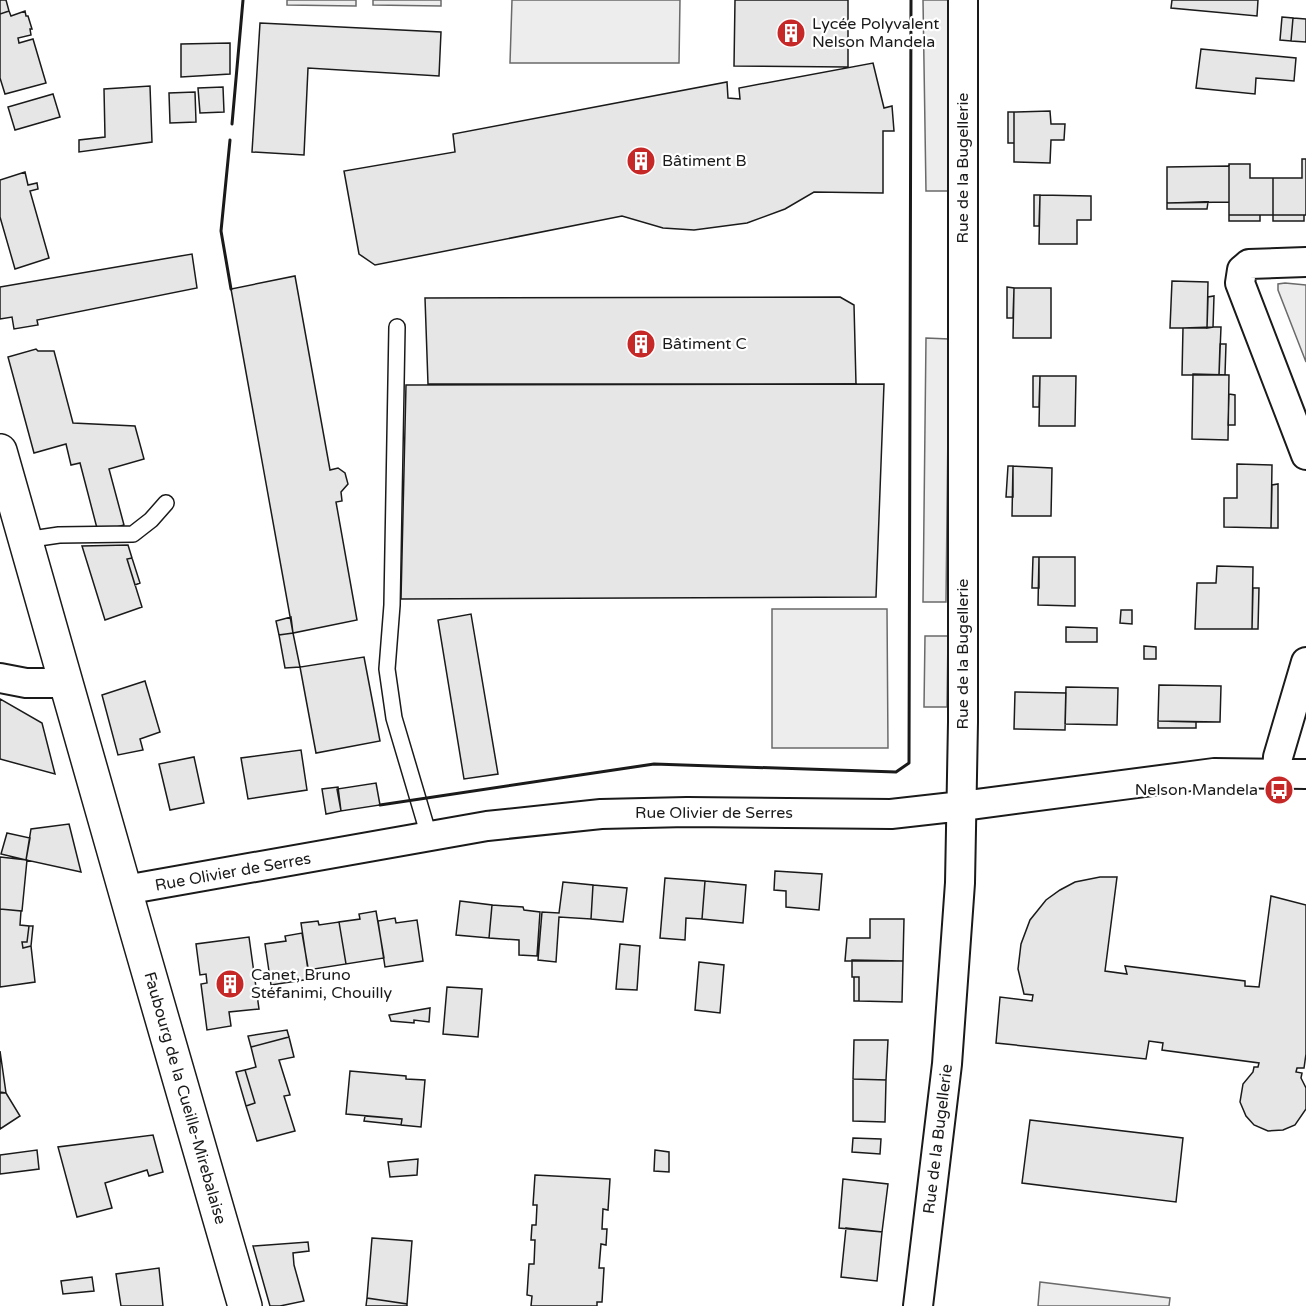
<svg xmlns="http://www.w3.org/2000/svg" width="1306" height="1306" font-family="'Varela Round',sans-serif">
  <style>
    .built { fill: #ededed; stroke: #6a6a6a; stroke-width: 1.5 }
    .building { fill: #e6e6e6; stroke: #1a1a1a; stroke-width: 1.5 }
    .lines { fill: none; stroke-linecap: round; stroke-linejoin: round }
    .service-casing { stroke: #1a1a1a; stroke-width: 18 }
    .minor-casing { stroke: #1a1a1a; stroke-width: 32 }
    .tertiary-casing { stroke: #1a1a1a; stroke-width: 36 }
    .service { stroke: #fff; stroke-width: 15 }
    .minor { stroke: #fff; stroke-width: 28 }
    .tertiary { stroke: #fff; stroke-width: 33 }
    .wall { stroke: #1a1a1a; stroke-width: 3 }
    .labels { text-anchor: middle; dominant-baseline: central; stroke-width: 4.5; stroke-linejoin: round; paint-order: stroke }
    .poi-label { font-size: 16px; fill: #1a1a1a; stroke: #fff; text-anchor: start }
    .street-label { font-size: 16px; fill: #1a1a1a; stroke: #fff }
  </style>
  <rect width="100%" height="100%" fill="#fff"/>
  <path class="built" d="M287,0H356V6L287,5Z
    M373,0H441V6L373,5Z
    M512,0H680L679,63H510Z
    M923,0H949L951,191H926Z
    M1285,283L1306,285V362L1278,290V284Z
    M926,338L949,339L946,602H923Z
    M772,609H887L888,748H772Z
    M925,636H948L947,707H924Z
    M1040,1282L1170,1298L1169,1306H1038Z"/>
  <path class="building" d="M0,0H6L9,11L0,14Z
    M735,0H848V67L734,66Z
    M1172,0H1258L1257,16L1171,8Z
    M9,11L11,16L25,11L26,16H28L32,29H30L31,35L18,38L19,43L33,39L46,83L5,94L0,78V14Z
    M1282,17L1293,18L1291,41L1280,40Z
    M1293,18L1306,19V42L1291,41Z
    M260,23L441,32L439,76L308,68L304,155L252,152Z
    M230,43V74L181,77V44Z
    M1201,49L1296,58L1294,81L1256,78L1255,94L1196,88Z
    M873,63L884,108L892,106L894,131H883V193L814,192L785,209L747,223L694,230L663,228L622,216L375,265L359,254L344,171L455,152L453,134L727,82L728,98L740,99L739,88Z
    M150,86L152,142L79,152V140L105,137L104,89Z
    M223,87L224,112L200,113L198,88Z
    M195,92L196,122L170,123L169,93Z
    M53,94L60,117L15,130L8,107Z
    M1050,111L1051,124H1065L1064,140H1051L1050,163L1014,162V112Z
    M1008,112H1014V143H1008Z
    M1302,159H1306V215H1273V178H1302Z
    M1229,164H1250V178H1273V215H1229Z
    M1229,166V202L1167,203V167Z
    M25,172L28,185L37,183L38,189L30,191L49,258L15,269L0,217V180Z
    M1034,195H1040L1039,226H1034Z
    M1040,195L1091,196V220H1077V244H1039Z
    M1208,202L1207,209H1167V203Z
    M1229,215H1260V221H1229Z
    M1273,215H1304V221H1273Z
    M192,254L197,288L37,320L38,325L14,329L12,317L0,319V287Z
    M295,276L330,470L338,468L345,473L348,484L341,492L342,501L336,502L357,620L293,633L231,289Z
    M1172,281L1208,282L1207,328H1170Z
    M1007,287L1014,288L1013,318H1007Z
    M1014,288H1051V338H1013Z
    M1214,296L1213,327L1207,328L1208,297Z
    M840,297L854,305L856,384H428L425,298Z
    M1213,327H1221L1219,375H1182L1183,328Z
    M1220,344H1226L1225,375H1219Z
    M36,349L38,351H54L73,423L135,426L144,459L109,469L124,525L98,532L80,463L71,465L66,444L34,453L8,357Z
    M1193,374L1229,375L1228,440L1192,439Z
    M1033,376H1040L1039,407H1033Z
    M1040,376H1076L1075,426H1039Z
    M884,384L876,597L401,599L406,385Z
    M1229,394L1235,395V425H1228Z
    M1237,464L1272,465L1271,528L1224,527V498H1237Z
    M1008,466H1013V497H1006Z
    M1013,466L1052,468L1051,516H1012Z
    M1278,484V528H1271L1272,485Z
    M128,545L132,558L127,559L142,607L105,620L82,546Z
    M1033,557H1039V588H1032Z
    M1039,557H1075V606L1038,605Z
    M132,558L140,583L135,585L127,559Z
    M1217,566L1253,567L1252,629H1195L1197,583H1216Z
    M1253,588H1259L1258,629H1252Z
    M1121,610H1132V624L1120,623Z
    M471,614L498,774L464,779L438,620Z
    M291,617L293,633L279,635L276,621Z
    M1066,627L1097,628V642H1066Z
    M293,633L300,667L285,668L279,635Z
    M1144,646L1156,647V659H1144Z
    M364,657L380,741L316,753L300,667Z
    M145,681L160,732L140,739L143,750L118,755L102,695Z
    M1159,685L1221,686L1220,722L1158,721Z
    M1066,687L1118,688L1117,725L1065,724Z
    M1015,692L1066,693L1065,730L1014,729Z
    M0,699L42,723L55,774L0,759Z
    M1158,721L1196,722V728H1158Z
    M301,750L307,790L248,799L241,758Z
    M194,757L204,803L170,810L159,764Z
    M376,783L380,805L341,811L337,789Z
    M338,787L341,811L326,814L322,789Z
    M69,824L81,872L26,860L31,829Z
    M7,833L30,838L26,860L1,854Z
    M0,857L27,860L22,911L0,909Z
    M775,871L822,874L819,910L786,907V891L774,890Z
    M1100,877H1117L1105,971L1127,974L1125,966L1245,981V986L1259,987L1271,896L1306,905V1054L1304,1068H1297L1296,1072L1302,1073L1301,1078L1306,1088V1109L1295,1125L1283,1130L1268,1131L1254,1125L1246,1116L1240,1102L1243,1084L1253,1072L1254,1067H1258L1259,1063L1162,1050L1163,1043L1149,1041L1146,1059L996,1043L1000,997L1032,1001L1033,995L1024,994L1018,969L1021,944L1030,920L1046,900L1060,890L1075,882Z
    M665,878L705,881L702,919L686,918L685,940L660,938Z
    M705,881L746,885L743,923L702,919Z
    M563,882L593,885L591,919L559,917L556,962L538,960L542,912L559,913Z
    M593,885L627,888L623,922L591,919Z
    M460,901L492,905L489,938L456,935Z
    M492,905L523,907L524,910L540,912L537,956L519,955V940L489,938Z
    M0,909L21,911L20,925L29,926L27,942H22L23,948L31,946L35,982L0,987Z
    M376,911L384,958L346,964L339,922L360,919L359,914Z
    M395,918L396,923L417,920L423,961L385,967L378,921Z
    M870,919H904L903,961H845L847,938H870Z
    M318,921L319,925L339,922L346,964L308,970L301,923Z
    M29,926H33L31,946L23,948L22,942H27Z
    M302,933L310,979L271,985L265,944L286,941L285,936Z
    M249,937L259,1009L229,1012L231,1026L207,1030L201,984L207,983L206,974L200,975L196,944Z
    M620,944L640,946L637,990L616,989Z
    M852,960L903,961L902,1002L859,1001V977H852Z
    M699,962L724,965L720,1013L695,1010Z
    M854,977H859V1001H854Z
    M447,987L482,989L478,1037L443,1034Z
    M430,1008L429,1022L414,1020V1023L391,1021L389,1015Z
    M287,1030L289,1037L251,1047L248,1036Z
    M289,1037L294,1057L279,1060L290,1095L284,1096L295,1131L257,1141L246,1106L255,1103L245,1070L256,1067L251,1047Z
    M854,1040H888L886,1080L853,1079Z
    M0,1051L6,1093H0Z
    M245,1070L255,1103L246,1106L236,1072Z
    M350,1071L406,1076V1079L425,1080L421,1127L401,1125L402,1119L346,1114Z
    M853,1079L886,1080L885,1122L853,1121Z
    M0,1092L6,1093L20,1116L0,1129Z
    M365,1116L402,1119L401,1125L364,1121Z
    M1030,1120L1183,1138L1176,1202L1022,1183Z
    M153,1135L163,1172L149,1176L147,1170L105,1183L112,1208L77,1217L58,1147Z
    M853,1138L881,1139L880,1154L852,1152Z
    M37,1150L39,1169L0,1174V1155Z
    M655,1150L669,1152V1172L654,1171Z
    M418,1159L417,1175L390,1177L388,1162Z
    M535,1175L610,1179L608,1210L603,1209L602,1229H607L606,1245L601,1244L599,1268H604L602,1302H597V1306H531L532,1296L527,1295L529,1264H534L535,1240H531L532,1225H536L537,1205H533Z
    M843,1179L888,1184L882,1232L839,1228Z
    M846,1228L882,1232L877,1281L841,1277Z
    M372,1238L412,1241L407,1304L367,1298Z
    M308,1242L309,1251L293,1253L294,1265L304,1301L280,1306H270L253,1246Z
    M159,1268L163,1306H121L116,1274Z
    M92,1277L94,1291L63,1294L61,1281Z
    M367,1298L407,1304V1306H366Z"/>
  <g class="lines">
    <g class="service-casing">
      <path id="service" d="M397,327L392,605L387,669L394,718L429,836
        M25,540L59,535L133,534L151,520L166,503"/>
    </g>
    <g class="minor-casing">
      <path id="minor" d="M1306,262L1249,264L1242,270L1240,283L1306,455
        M0,678L26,683H65
        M1277,772L1278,757L1306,662
        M125,890L487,826L601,814L687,812L891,814L962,806L1214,773L1306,774
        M918,1306L947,1064L960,883L963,722V0"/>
    </g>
    <g class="tertiary-casing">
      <path id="tertiary" d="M0,451C81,737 162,1021 245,1306"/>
    </g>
    <use href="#service" class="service"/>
    <use href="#minor" class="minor"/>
    <use href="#tertiary" class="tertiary"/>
    <path class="wall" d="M232,124L243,0
      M230,140L221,231L231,289
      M380,805L654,764L896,772L909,763L911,0"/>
  </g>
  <defs>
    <g id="building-disc" transform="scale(1.5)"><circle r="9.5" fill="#c62828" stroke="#fff"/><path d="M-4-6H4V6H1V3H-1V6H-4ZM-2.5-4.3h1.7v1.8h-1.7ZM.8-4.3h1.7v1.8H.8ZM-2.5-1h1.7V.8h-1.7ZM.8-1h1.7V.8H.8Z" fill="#fff"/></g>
    <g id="bus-disc" transform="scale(1.5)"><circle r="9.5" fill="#c62828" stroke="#fff"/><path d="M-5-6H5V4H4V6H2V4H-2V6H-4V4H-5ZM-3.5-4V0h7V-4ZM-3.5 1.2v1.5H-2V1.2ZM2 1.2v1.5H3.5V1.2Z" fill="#fff"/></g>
  </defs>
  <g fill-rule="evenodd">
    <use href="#building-disc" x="791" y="33"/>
    <use href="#building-disc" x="641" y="161"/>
    <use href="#building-disc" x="641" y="344"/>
    <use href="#bus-disc" x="1279" y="790"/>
    <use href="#building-disc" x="230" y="984"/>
  </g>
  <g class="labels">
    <g class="poi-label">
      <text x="812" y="24">Lycée Polyvalent<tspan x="812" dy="18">Nelson Mandela</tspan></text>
      <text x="662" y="161">Bâtiment B</text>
      <text x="662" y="344">Bâtiment C</text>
      <text x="1258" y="790" text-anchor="end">Nelson Mandela</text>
      <text x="251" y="975">Canet, Bruno<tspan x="251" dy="18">Stéfanimi, Chouilly</tspan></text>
    </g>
    <g class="street-label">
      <text transform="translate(963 168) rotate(-90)">Rue de la Bugellerie</text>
      <text transform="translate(963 654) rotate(-90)">Rue de la Bugellerie</text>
      <text x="714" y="813">Rue Olivier de Serres</text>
      <text transform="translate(233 872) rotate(-10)">Rue Olivier de Serres</text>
      <text transform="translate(185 1098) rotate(74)">Faubourg de la Cueille-Mirebalaise</text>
      <text transform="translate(938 1139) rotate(-83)">Rue de la Bugellerie</text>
    </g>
  </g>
</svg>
